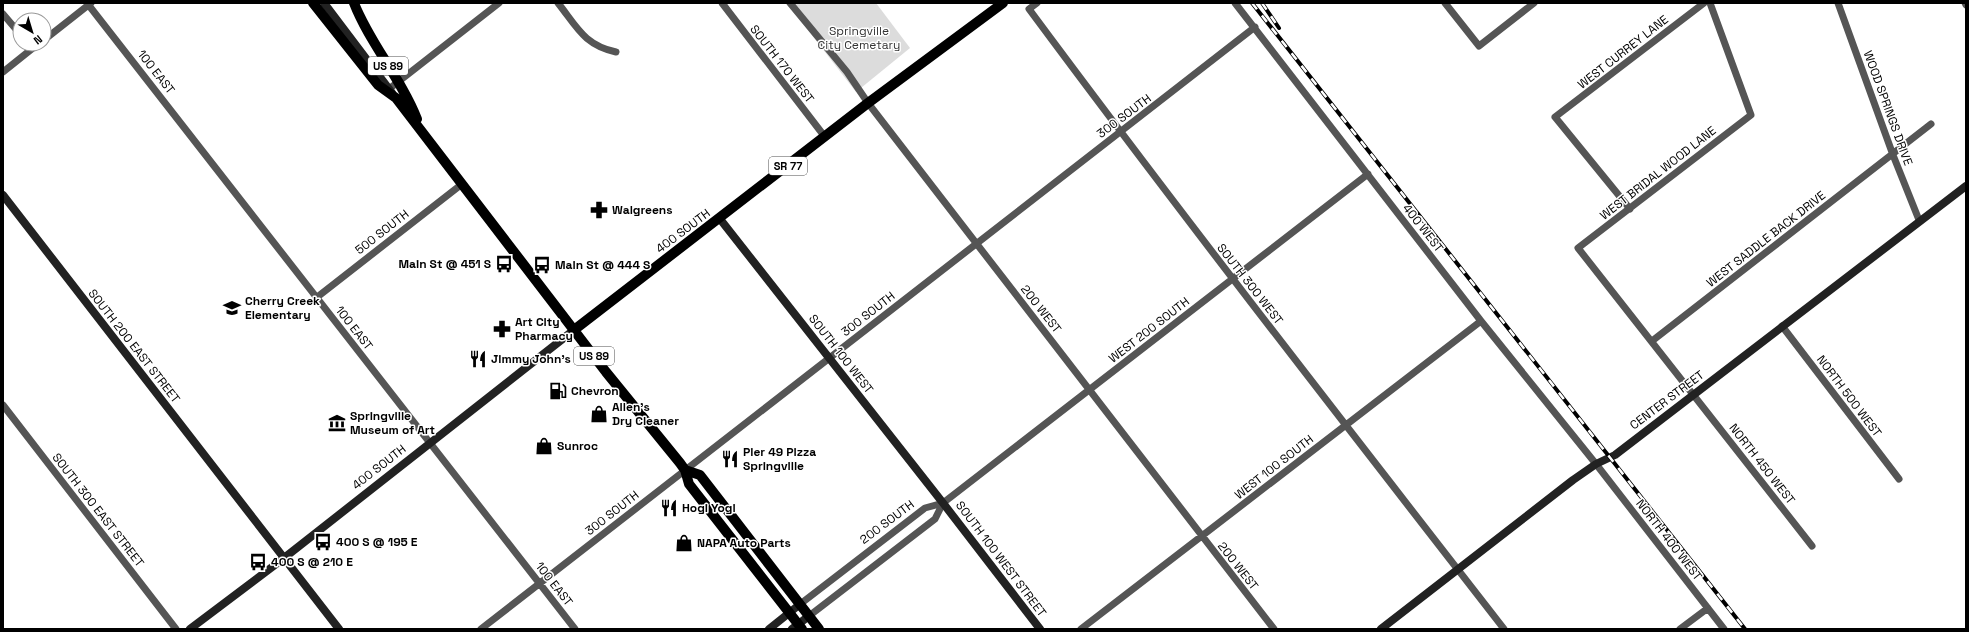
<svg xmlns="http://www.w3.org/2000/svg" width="1969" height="632" font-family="'Space Grotesk',sans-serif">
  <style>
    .green { fill: #dcdcdc }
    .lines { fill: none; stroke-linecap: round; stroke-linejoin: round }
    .street { stroke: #555; stroke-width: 7 }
    .secondary { stroke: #222; stroke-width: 8 }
    .primary { stroke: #000; stroke-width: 10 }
    .rail-casing { stroke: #000; stroke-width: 4 }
    .rail { stroke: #fff; stroke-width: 2.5; stroke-dasharray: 8; stroke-linecap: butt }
    .labels { text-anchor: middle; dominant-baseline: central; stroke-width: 3; stroke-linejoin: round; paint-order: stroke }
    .shield { fill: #fff; stroke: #4c4c4c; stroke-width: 1 }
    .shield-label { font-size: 11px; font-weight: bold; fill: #000 }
    .park-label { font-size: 12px; fill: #333; stroke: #fff }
    .street-label { font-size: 12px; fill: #000; stroke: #fff }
    .poi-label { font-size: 12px; font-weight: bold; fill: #000; stroke: #fff; text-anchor: start }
  </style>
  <rect width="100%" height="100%" fill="#fff"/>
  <path class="green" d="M787,3H876L910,48L856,92Z"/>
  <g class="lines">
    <path class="street" d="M87,3L575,629
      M558,3C577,27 584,45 616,52
      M722,3L825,137
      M790,3L847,72L868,103L1274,629
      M1037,3L1029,9C1184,218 1344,423 1504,629
      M1235,3L1481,321L1596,464L1724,629
      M1445,3L1479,46L1534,3
      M1710,3L1751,115L1578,248L1812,546
      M1838,3L1893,155L1919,220
      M1965,3L1966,5
      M3,14L20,34
      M44,40L91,3
      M3,72L38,44
      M389,89L499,3
      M1630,209L1555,117L1704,3
      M316,298L462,184
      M1782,326L1899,479
      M1652,341L1931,124
      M3,405L176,629
      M799,605L925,508L943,503L1368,174
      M809,616L935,519L943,503
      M481,629L1255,27
      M1081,629L1481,321
      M1680,629L1708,608"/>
    <path class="secondary" d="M324,3L392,93
      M3,195L339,629
      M720,219L943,503L1040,629
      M190,629L284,558L574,330
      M769,629L799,605
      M792,629L809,616
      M1381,629L1573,480L1596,464L1615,455L1966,186"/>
    <path class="primary" d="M313,3L378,85L396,98L606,372L680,463L685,470L689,484L802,629
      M354,3C370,44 401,78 417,119
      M574,330L868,103L1003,3
      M685,470L700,475L819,629"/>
    <g class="rail-casing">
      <path id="rail" d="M1252,3L1745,629
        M1262,3L1279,28"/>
    </g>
    <use href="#rail" class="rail"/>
  </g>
  <defs>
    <g id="pharmacy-bare" transform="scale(1.38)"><path d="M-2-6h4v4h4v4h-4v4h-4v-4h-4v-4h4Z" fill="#000" stroke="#fff" stroke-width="2.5" paint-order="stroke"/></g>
    <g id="bus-bare" transform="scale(1.38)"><path d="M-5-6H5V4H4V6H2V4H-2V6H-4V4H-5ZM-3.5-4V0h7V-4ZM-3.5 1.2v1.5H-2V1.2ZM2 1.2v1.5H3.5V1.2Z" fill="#000" stroke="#fff" stroke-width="2.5" paint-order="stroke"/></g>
    <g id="school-bare" transform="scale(1.38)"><path d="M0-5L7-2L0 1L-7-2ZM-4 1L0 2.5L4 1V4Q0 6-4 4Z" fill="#000" stroke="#fff" stroke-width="2.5" paint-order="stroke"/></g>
    <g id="restaurant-bare" transform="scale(1.38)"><path d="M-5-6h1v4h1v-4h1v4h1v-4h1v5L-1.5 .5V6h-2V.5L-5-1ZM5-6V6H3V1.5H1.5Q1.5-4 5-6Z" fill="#000" stroke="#fff" stroke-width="2.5" paint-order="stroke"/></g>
    <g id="fuel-bare" transform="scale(1.38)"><path d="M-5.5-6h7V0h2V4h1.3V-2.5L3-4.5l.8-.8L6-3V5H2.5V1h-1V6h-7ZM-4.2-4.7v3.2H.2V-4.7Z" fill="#000" stroke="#fff" stroke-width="2.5" paint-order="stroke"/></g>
    <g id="shop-bare" transform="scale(1.38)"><path d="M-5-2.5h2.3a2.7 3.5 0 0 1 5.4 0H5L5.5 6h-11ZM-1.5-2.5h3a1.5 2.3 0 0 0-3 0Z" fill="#000" stroke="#fff" stroke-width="2.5" paint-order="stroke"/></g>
    <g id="museum-bare" transform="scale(1.38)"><path d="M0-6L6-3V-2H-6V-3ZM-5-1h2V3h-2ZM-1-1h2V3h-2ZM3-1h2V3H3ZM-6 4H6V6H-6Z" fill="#000" stroke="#fff" stroke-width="2.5" paint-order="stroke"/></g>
  </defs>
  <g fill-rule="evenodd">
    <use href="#pharmacy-bare" x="599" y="210"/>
    <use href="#bus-bare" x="504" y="264"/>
    <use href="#bus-bare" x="542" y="265"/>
    <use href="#school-bare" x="232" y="308"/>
    <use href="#pharmacy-bare" x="502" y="329"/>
    <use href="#restaurant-bare" x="478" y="359"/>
    <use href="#fuel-bare" x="558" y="391"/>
    <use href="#shop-bare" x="599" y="414"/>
    <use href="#museum-bare" x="337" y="423"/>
    <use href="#shop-bare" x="544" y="446"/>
    <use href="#restaurant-bare" x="730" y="459"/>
    <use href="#restaurant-bare" x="669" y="508"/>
    <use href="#bus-bare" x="323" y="542"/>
    <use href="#shop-bare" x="684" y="543"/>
    <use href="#bus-bare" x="258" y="562"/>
  </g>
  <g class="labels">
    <g class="shield">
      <rect x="368" y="57" width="40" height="18" rx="3"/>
      <rect x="769" y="157" width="38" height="18" rx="3"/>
      <rect x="574" y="347" width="40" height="18" rx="3"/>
    </g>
    <g class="shield-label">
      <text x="388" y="66">US 89</text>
      <text x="788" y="166">SR 77</text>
      <text x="594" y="356">US 89</text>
    </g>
    <g class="park-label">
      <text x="859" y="31">Springville<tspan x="859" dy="14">City Cemetary</tspan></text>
    </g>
    <g class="street-label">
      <text transform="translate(1623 52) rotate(-38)">WEST CURREY LANE</text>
      <text transform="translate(782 64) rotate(52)">SOUTH 170 WEST</text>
      <text transform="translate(156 72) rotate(52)">100 EAST</text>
      <text transform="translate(1888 108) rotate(70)">WOOD SPRINGS DRIVE</text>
      <text transform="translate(1124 116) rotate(-37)">300 SOUTH</text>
      <text transform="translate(1658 173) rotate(-38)">WEST BRIDAL WOOD LANE</text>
      <text transform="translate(1423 228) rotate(52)">400 WEST</text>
      <text transform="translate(683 231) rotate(-37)">400 SOUTH</text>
      <text transform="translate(382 232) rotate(-38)">500 SOUTH</text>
      <text transform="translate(1766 239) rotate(-38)">WEST SADDLE BACK DRIVE</text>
      <text transform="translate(1250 284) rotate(52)">SOUTH 300 WEST</text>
      <text transform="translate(1041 309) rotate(52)">200 WEST</text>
      <text transform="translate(868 314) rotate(-38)">300 SOUTH</text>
      <text transform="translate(354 328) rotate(52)">100 EAST</text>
      <text transform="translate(1149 330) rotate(-38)">WEST 200 SOUTH</text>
      <text transform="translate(134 346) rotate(52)">SOUTH 200 EAST STREET</text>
      <text transform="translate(841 354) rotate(52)">SOUTH 100 WEST</text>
      <text transform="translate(1849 396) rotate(53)">NORTH 500 WEST</text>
      <text transform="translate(1667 400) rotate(-37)">CENTER STREET</text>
      <text transform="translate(1762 464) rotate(52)">NORTH 450 WEST</text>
      <text transform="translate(379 467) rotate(-38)">400 SOUTH</text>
      <text transform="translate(1274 467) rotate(-38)">WEST 100 SOUTH</text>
      <text transform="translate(98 510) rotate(52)">SOUTH 300 EAST STREET</text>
      <text transform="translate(612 513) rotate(-38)">300 SOUTH</text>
      <text transform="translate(887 522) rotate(-37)">200 SOUTH</text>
      <text transform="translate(1669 540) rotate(52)">NORTH 400 WEST</text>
      <text transform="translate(1001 559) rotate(53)">SOUTH 100 WEST STREET</text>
      <text transform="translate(1238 566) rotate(52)">200 WEST</text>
      <text transform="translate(554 584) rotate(52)">100 EAST</text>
    </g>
    <g class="poi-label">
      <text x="612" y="210">Walgreens</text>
      <text x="491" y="264" text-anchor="end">Main St @ 451 S</text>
      <text x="555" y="265">Main St @ 444 S</text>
      <text x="245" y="301">Cherry Creek<tspan x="245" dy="14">Elementary</tspan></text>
      <text x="515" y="322">Art City<tspan x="515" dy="14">Pharmacy</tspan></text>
      <text x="491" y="359">Jimmy John's</text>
      <text x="571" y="391">Chevron</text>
      <text x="612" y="407">Allen's<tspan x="612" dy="14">Dry Cleaner</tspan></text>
      <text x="350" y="416">Springville<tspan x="350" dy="14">Museum of Art</tspan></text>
      <text x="557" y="446">Sunroc</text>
      <text x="743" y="452">Pier 49 Pizza<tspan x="743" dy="14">Springville</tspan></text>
      <text x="682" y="508">Hogi Yogi</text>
      <text x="336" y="542">400 S @ 195 E</text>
      <text x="697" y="543">NAPA Auto Parts</text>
      <text x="271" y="562">400 S @ 210 E</text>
    </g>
  </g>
  <rect width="1969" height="632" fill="none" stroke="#000000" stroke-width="8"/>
  <g transform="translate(32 32) rotate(142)"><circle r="19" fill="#ffffff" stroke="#999999"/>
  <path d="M0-3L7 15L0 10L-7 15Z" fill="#000000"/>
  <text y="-6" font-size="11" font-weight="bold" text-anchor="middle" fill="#000000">N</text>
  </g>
</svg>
